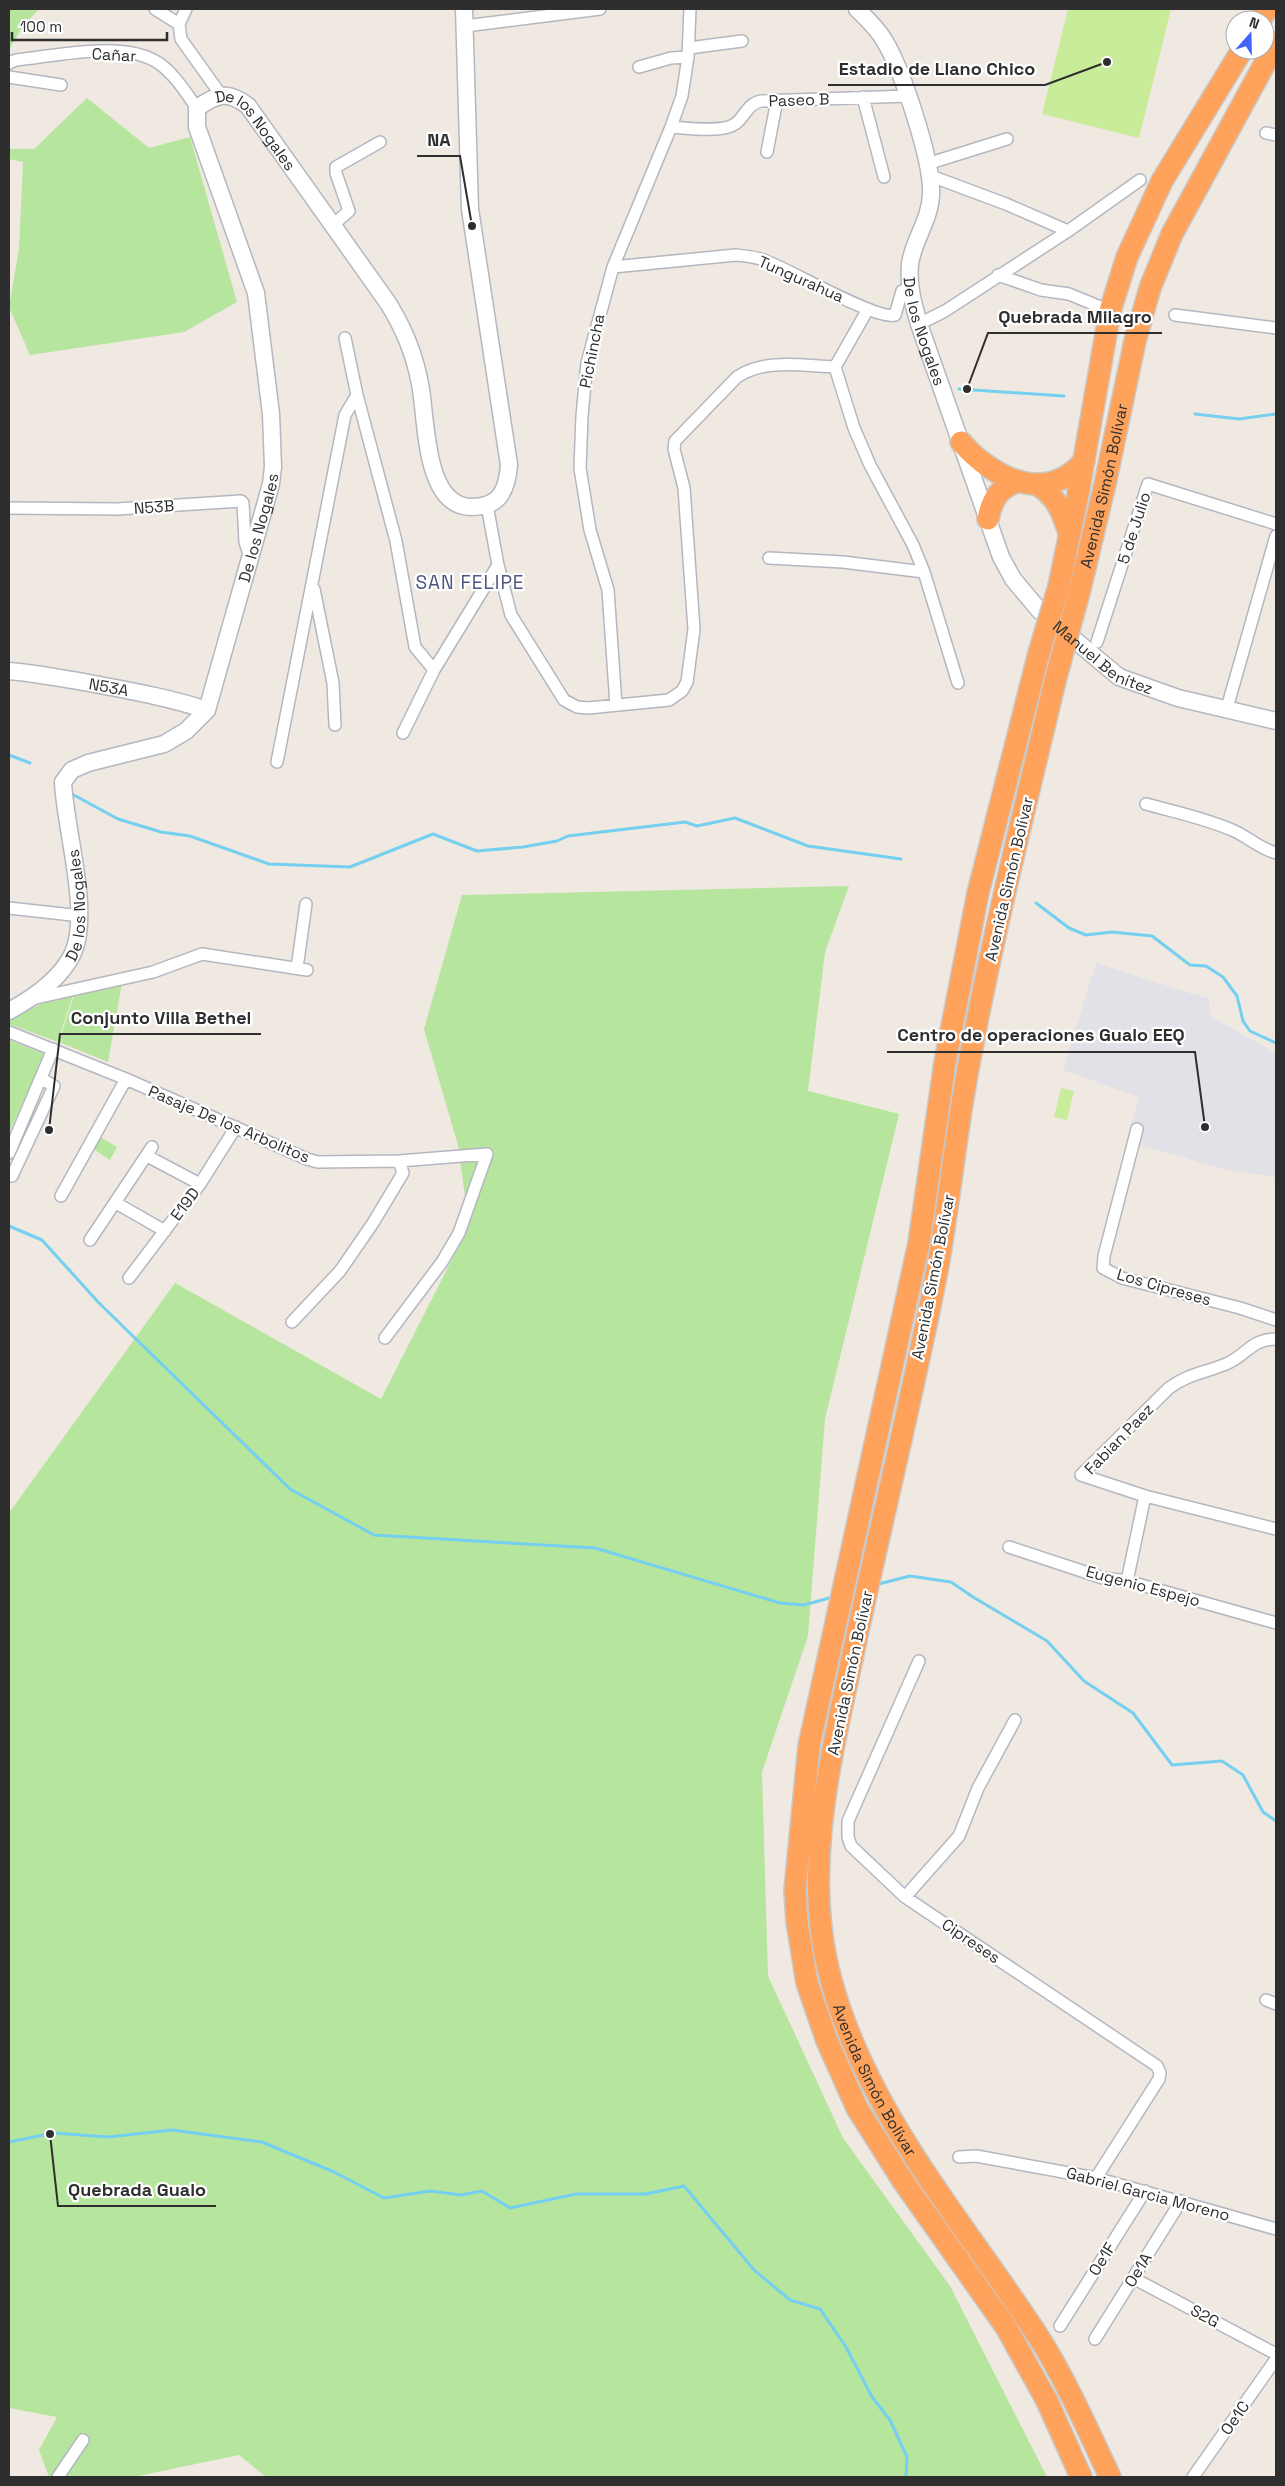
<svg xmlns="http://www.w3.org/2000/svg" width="1285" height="2486" font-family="'Space Grotesk',sans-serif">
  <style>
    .industrial { fill: #e3e1e8 }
    .green { fill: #b6e59e }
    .pitch { fill: #c9ec9a }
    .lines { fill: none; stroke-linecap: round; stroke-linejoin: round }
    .stream { stroke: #75cff0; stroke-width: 3 }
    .street-casing { stroke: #b4b7c1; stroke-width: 14 }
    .secondary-casing { stroke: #b4b7c1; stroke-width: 19 }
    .highway-casing { stroke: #c9c9c9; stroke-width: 24 }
    .street { stroke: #fff; stroke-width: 11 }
    .secondary { stroke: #fff; stroke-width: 16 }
    .highway { stroke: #ffa35c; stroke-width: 21 }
    .highway-bridge-casing { stroke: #c9c9c9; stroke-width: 24; stroke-linecap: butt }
    .highway-bridge { stroke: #ffa35c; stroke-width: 21 }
    .labels { text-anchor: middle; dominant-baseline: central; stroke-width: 4.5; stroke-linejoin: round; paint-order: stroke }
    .street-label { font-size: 16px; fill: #2e2e2e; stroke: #fff }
    .quarter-label { font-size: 19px; letter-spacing: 1px; fill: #4d5680; stroke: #fff }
    .leader { fill: none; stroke: #2e2e2e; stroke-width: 2 }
    .callout-dot { fill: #2e2e2e; stroke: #fff; stroke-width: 2 }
    .callout-label { font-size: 18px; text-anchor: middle; font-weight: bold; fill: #2e2e2e; stroke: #fff; stroke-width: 4.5; stroke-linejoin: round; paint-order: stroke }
  </style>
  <rect width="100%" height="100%" fill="#efe9e1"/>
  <path class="industrial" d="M1096,963L1196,995L1209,998L1210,1016L1276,1053V1177L1227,1170L1126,1141L1139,1097L1063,1070Z"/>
  <path class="green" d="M9,9H39L21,29L9,50Z
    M87,98L149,148L190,137L237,302L184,332L30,355L9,307L19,249L23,162L9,159V149H34Z
    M849,886L825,952L808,1091L899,1114L825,1419L808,1636L762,1772L768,1976L843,2138L950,2286L1047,2477H266L239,2455L133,2477H49L39,2450L57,2417L9,2408V1513L175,1283L381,1399L469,1226L458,1145L424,1029L462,895Z
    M122,983L108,1062L59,1042L75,992Z
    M74,992L58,1042L9,1024L10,1019L41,1004Z
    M9,1040L45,1054L9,1133Z
    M100,1137L117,1147L110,1160L92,1148Z"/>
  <path class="pitch" d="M1068,9H1171L1139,138L1042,114Z
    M1061,1088L1074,1091L1067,1120L1054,1117Z"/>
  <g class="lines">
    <path class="stream" d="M959,389L1064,396
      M1195,414L1239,419L1276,414
      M9,755L30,763
      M72,794L118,819L161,832L190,836L269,864L350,867L433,834L477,851L523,847L557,841L568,836L685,822L697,826L735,818L808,846L901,859
      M1036,903L1069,928L1086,935L1112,932L1152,936L1190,965L1206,966L1223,977L1237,996L1243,1021L1250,1031L1276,1043
      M9,1226L42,1240L99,1303L290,1489L374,1535L595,1548L780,1603L804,1605L833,1597
      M875,1585L910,1576L951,1582L973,1597L1047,1641L1084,1681L1133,1713L1172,1765L1222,1761L1243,1775L1263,1812L1276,1821
      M9,2142L54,2133L108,2137L172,2130L262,2142L334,2172L384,2198L430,2191L461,2195L482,2191L510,2208L576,2194H646L684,2186L754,2270L790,2300L820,2309L846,2347L872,2397L890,2420L907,2457L906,2477"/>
    <g class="street-casing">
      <path id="street" d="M155,9L179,24
        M186,9L179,24L181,39L221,95
        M465,26L600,9
        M689,48L742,41
        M9,63L16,60C55,56 126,39 160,64C175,75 186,93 197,108
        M639,67L671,58L688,57
        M9,77L61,85
        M863,97L884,177
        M671,127C687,128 722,133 735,124C745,117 747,104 761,101L908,96
        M1266,133L1276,135
        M767,152L777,100
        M927,164L1007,139
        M931,176L1006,204L1068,231
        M334,224L349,211L336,173V167L380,142
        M613,267L736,255C746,256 757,257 766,261C789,269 877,321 895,315L902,291L909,289
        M998,275L1041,290L1069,294L1110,311
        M868,309L835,367L854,428L870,465L913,545L924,572L958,683
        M1175,315L1276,328
        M919,324L945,311L1068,231L1140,180
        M345,338L357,395L396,541L415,647L434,670
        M487,505L498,565L511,615L564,700L577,707L588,708L669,700L682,691L687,682L694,629L684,488L674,449L675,441L737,377C766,358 803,366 835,367
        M9,508L117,509L241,501L243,503L245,542L250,557
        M769,558L843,562L924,572
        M314,589L333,683L335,725
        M1097,642L1148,484L1276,524
        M616,705L608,590L590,530L580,468L582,416L587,363L613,267L671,127L682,96L688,57L690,9
        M1227,708L1276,536
        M403,733L434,670L498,565
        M277,762L345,415L357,395
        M1146,804C1175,812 1204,818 1232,830C1247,836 1260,849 1276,853
        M9,908L81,916
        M297,968L306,904
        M36,998L153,972L202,954L307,970
        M9,1032L126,1079L307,1159L318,1162L399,1161L487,1154L459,1233L442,1262L385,1338
        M1137,1129L1104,1256L1103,1268L1122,1278L1240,1308L1276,1320
        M9,1153L53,1049
        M147,1156L200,1184
        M12,1176L54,1086L42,1079
        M61,1196L126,1079
        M116,1203L165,1231
        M90,1240L152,1147
        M129,1278L200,1184L236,1127
        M292,1322L340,1271L373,1223L403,1173L399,1161
        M1276,1339C1251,1339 1246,1356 1226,1364C1204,1373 1190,1373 1169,1388L1081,1475L1145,1496L1276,1529
        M1009,1547L1103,1578L1127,1581L1276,1623
        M1127,1581L1145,1496
        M919,1661L848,1821V1837L851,1846L905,1897L1157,2066L1160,2073L1159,2079L1096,2178
        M905,1897L959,1836L978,1788L1015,1720
        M1266,2000L1276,2004
        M959,2157L976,2156L1096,2178L1276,2229
        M1133,2278L1276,2354
        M1060,2326L1145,2191
        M1095,2339L1181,2201
        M58,2477L83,2440
        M1193,2477L1276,2359"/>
    </g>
    <g class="secondary-casing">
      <g id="secondary">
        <path id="s1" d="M857,9C866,18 877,28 884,40C902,69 933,162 931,195C930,220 913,241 910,264C908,285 913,303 919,324L1001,557L1013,579L1039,610L1119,677L1178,698L1276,721"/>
        <path id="s2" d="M9,671C34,673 59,678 84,682C126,690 167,697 207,710"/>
        <path id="s3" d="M9,1011C33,998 61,979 73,953C91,912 65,829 63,782L72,770L88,763L164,744L186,731L207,710L271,484L273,467L271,414L256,293L197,127V108C217,94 228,90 248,106L388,303C403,327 415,356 420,384C427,417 423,506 471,507C479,507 486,506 493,502C505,495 508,478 509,465L470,209L464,9"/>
      </g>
    </g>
    <g class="highway-casing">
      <g id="highway">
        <path d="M1260,20L1267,9"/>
        <path d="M961,442C993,479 1047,505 1084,461"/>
        <path d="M1036,484C1057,496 1062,512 1069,533"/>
        <path d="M988,519C992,499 998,489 1018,481"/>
        <path d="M1059,586L1078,494L1110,311L1127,257L1162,181L1242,50"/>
        <path id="s4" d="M1079,593L1105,484L1135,341L1150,288L1172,234L1276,43"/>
        <path d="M1039,653L978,893L945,1062L919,1243L809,1746L795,1890L797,1922L807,1983L827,2041L857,2108L903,2181L1006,2327L1047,2401L1081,2477"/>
        <path id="s5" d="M1056,677C1025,807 992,937 968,1069C955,1137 949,1207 936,1276C912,1398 882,1519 856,1640C833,1750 800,1868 831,1980C867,2113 962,2220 1036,2333C1063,2374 1089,2432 1110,2477"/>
      </g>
    </g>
    <use href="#street" class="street"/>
    <use href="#secondary" class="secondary"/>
    <use href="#highway" class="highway"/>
    <g class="highway-bridge-casing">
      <path id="highway-bridge" d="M1039,653L1059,586
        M1056,677L1079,593"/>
    </g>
    <use href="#highway-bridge" class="highway-bridge"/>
  </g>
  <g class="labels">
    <g class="street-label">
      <text transform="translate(114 55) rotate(3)">Cañar</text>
      <text transform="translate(799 100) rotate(-2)">Paseo B</text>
      <text stroke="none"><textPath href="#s3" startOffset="1126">De los Nogales</textPath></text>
      <text transform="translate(801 279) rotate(24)">Tungurahua</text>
      <text stroke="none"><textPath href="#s1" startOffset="346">De los Nogales</textPath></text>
      <text transform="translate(592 351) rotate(-79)">Pichincha</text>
      <text stroke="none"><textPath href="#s4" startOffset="110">Avenida Simón Bolívar</textPath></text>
      <text transform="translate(154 507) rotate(-4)">N53B</text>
      <text stroke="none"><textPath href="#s3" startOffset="616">De los Nogales</textPath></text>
      <text transform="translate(1134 528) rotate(-72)">5 de Julio</text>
      <text stroke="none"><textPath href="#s1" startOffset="731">Manuel Benítez</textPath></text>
      <text stroke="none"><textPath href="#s2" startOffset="101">N53A</textPath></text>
      <text transform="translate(1009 879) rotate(-77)">Avenida Simón Bolívar</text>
      <text stroke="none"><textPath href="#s3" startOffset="136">De los Nogales</textPath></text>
      <text transform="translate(229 1124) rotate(23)">Pasaje De los Arbolitos</text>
      <text transform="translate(185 1204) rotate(-53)">E19D</text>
      <text transform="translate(933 1277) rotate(-79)">Avenida Simón Bolívar</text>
      <text transform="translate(1164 1287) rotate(16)">Los Cipreses</text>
      <text transform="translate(1119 1439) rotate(-46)">Fabian Paez</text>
      <text transform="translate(1143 1586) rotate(15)">Eugenio Espejo</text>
      <text transform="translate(850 1673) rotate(-78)">Avenida Simón Bolívar</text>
      <text transform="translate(971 1941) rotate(34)">Cipreses</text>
      <text stroke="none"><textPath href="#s5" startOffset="1438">Avenida Simón Bolívar</textPath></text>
      <text transform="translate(1148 2194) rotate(15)">Gabriel Garcia Moreno</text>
      <text transform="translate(1102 2259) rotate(-58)">Oe1F</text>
      <text transform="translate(1138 2270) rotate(-58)">Oe1A</text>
      <text transform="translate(1205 2316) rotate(28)">S2G</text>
      <text transform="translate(1235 2418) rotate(-55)">Oe1C</text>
    </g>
    <g class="quarter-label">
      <text x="470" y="582">SAN FELIPE</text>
    </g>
  </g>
  <path class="leader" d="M1107 62L1045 85H828M472 226L460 156H417M967 389L988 333H1162M49 1130L60 1034H261M1205 1127L1195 1052H887M50 2134L58 2206H216"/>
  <g class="callout-dot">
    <circle cx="1107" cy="62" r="5"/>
    <circle cx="472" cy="226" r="5"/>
    <circle cx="967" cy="389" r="5"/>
    <circle cx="49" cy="1130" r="5"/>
    <circle cx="1205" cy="1127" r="5"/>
    <circle cx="50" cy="2134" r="5"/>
  </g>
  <g class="callout-label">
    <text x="937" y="75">Estadio de Llano Chico</text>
    <text x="439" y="146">NA</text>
    <text x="1075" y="323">Quebrada Milagro</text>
    <text x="161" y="1024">Conjunto Villa Bethel</text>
    <text x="1041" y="1041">Centro de operaciones Gualo EEQ</text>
    <text x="137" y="2196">Quebrada Gualo</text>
  </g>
  <rect width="1285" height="2486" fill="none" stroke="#2e2e2e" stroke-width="20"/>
  <g transform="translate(1250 35) rotate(20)"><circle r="24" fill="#ffffff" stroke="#ababab"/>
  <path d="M0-4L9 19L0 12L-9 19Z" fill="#4264fb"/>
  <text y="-8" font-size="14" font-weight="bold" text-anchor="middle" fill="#2e2e2e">N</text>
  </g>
  <path d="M12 32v8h155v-8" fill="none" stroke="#2e2e2e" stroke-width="2.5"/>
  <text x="20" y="32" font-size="15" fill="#2e2e2e" stroke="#ffffff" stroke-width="4" paint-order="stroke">100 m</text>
</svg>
